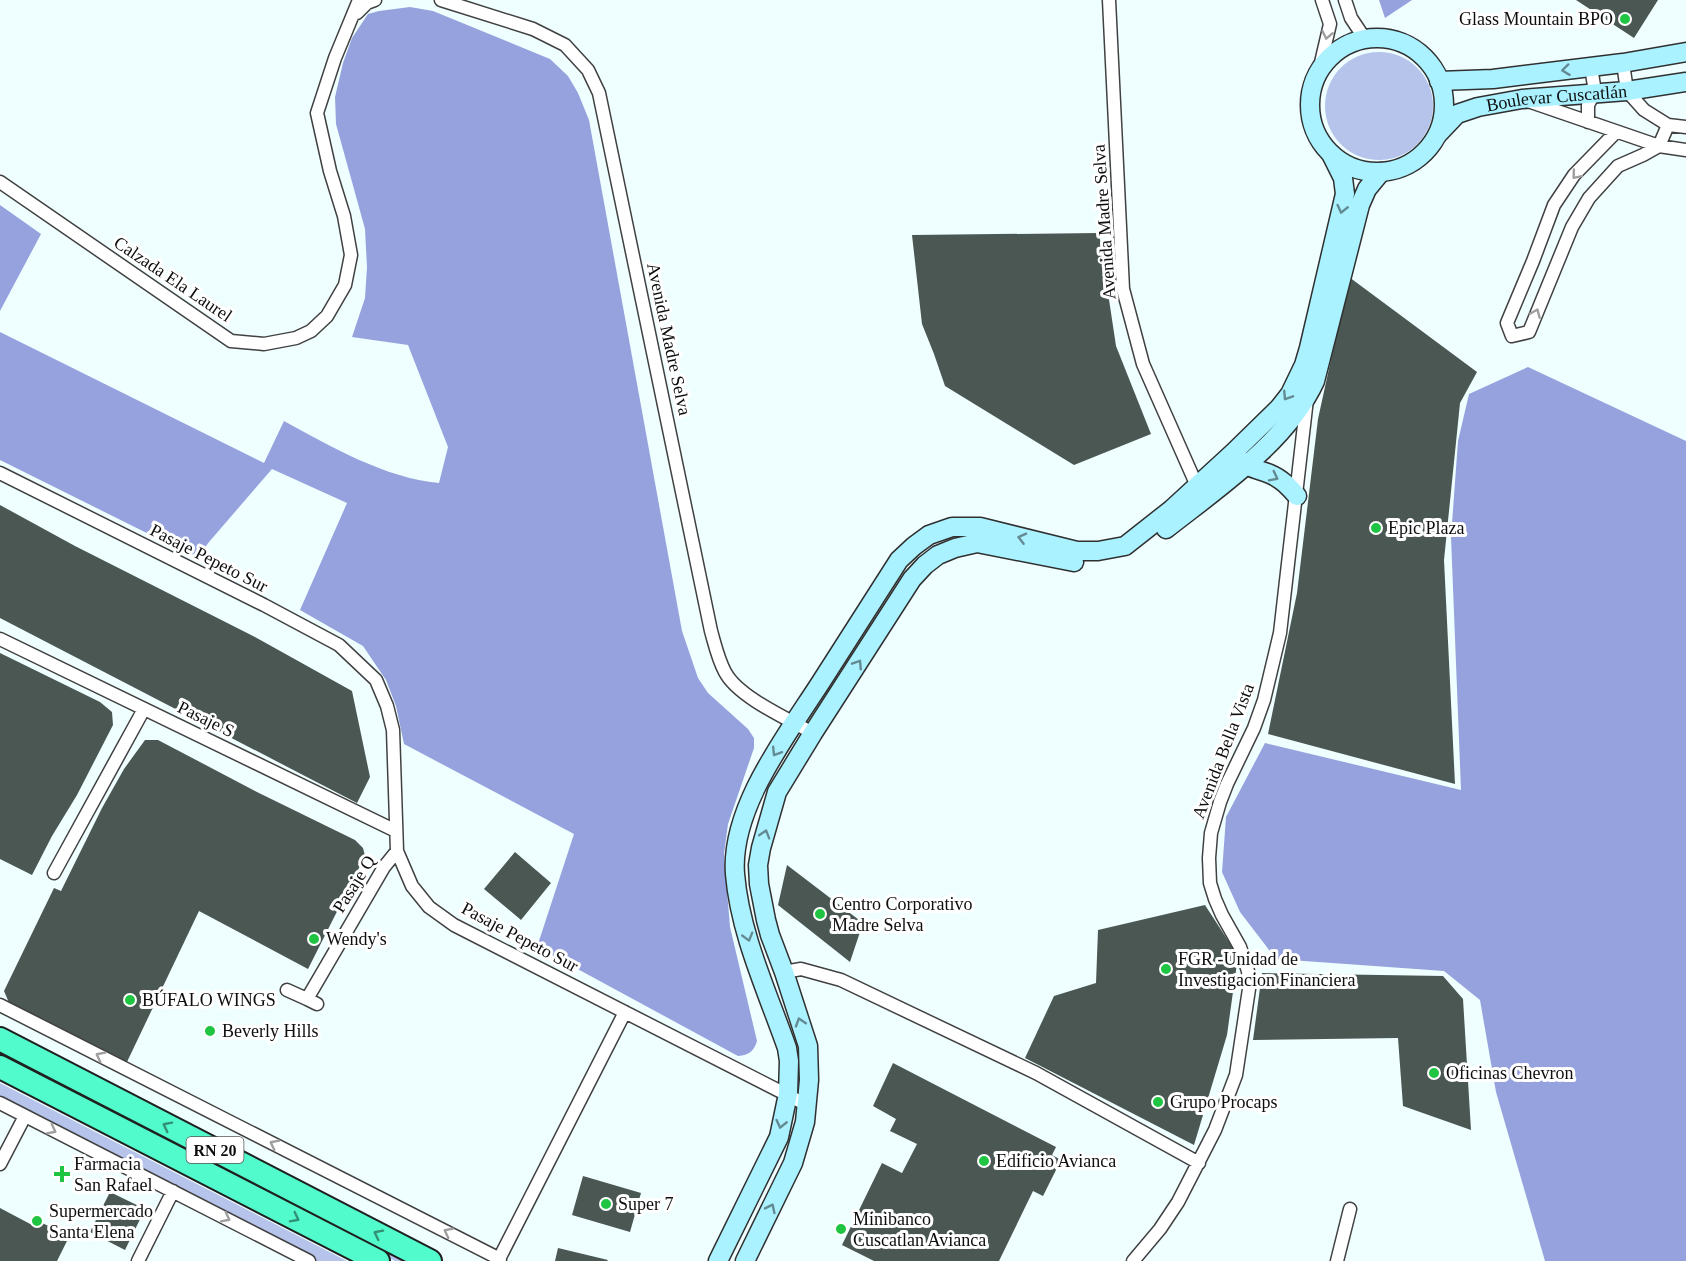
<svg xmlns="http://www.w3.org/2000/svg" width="1686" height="1261" font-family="'Times New Roman',serif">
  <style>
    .green { fill: #b6c4eb }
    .forest { fill: #95a2dd }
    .building { fill: #4a5752 }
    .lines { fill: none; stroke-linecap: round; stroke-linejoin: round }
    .street-casing { stroke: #414141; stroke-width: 15 }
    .secondary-casing { stroke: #303030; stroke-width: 21 }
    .highway-casing { stroke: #1f1f1f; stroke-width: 26 }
    .street { stroke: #fff; stroke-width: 12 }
    .secondary { stroke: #aaf2ff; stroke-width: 18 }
    .highway { stroke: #51fbcb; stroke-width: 22 }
    .oneway { stroke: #9f9f9f }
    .oneway2 { stroke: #648b93 }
    .oneway3 { stroke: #339076 }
    .poi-dot { fill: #1fc542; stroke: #fff; stroke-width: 2 }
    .labels { text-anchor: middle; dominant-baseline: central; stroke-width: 6; stroke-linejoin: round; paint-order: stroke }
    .shield { fill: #fff; stroke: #565656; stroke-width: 1.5 }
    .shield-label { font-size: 16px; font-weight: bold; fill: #0e0e0e }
    .poi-label { font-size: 18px; fill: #0e0e0e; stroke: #fff; text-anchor: start }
    .street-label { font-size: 18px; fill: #0e0e0e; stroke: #fff }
  </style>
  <rect width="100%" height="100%" fill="#effeff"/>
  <path class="green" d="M1325 106a54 54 0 1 1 108 0a54 54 0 1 1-108 0Z
    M0,1048L413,1261H395L0,1056Z
    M0,1083L347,1261H316L0,1099Z"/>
  <path class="forest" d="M1379,0H1412L1385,18Z
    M410,7L433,11L550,59L568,76L578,93L589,120L682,631L698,678L708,693L748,729L754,738V748L728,824L724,854L730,927L757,1041C754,1051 749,1055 738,1056L537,947L574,834L404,744L396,706L386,680L363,646L300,610L347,503L272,469L209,542L197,558L0,460V332L264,463L284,421C332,447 385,478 439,483L448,447L408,345L352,337L365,298L367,267L365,229L336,124L335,97L343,63L352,38L368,14L379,11Z
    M0,205L41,234L0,311Z
    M1528,367L1686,441V1261H1545L1496,1092L1480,1000L1444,971L1276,959L1240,912L1222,872L1226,817L1265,743L1461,790L1451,537L1458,441L1469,394Z"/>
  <path class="building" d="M1576,0H1658L1634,38Z
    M1099,233L1116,346L1151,434L1074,465L945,386L934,354L922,324L912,235Z
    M1349,277L1477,372L1460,403L1444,560L1455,784L1268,734L1297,593L1318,419Z
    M0,505L75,546L255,637L352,691L370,777L357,803L0,618Z
    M0,653L100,702L112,712L113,725L77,795L52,836L32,875L0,859Z
    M145,740H158L259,793L355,840L363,848L365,856L308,969L199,911L126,1064L10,1005L4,991L54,888L61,891L102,808L124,769Z
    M515,852L551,883L521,920L484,889Z
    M787,865L863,923L850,962L778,905Z
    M1205,905L1238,956L1227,1035L1194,1145L1025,1058L1054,996L1096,983L1098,930Z
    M1262,973L1443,976L1463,999L1471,1130L1403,1106L1398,1038L1253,1040Z
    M893,1063L1056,1147L1052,1155L1061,1160L1043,1196L1033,1191L999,1261H874L842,1245L882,1163L902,1173L917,1144L890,1131L896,1119L873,1106Z
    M583,1176L641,1193L630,1232L572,1215Z
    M110,1192L145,1209L125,1250L90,1232Z
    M0,1208L34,1226L37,1221L70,1235L57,1261H0Z
    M558,1248L608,1260L607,1261H555Z"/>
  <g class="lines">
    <g class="street-casing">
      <path id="street" d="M441,0L533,29L565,45L588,70L599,93L711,631C715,645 718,659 725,672C738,697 788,719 813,733
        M1109,0L1123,289L1143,364L1197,486L1201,490
        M1345,0L1351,18L1365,39
        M357,13L367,3L375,0
        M1623,63L1627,91L1644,110L1668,125L1686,127
        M1319,71L1330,24L1322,0
        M1528,101L1659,146L1686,150
        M1588,122V105L1595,92L1591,67
        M1616,132L1574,175L1554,205L1533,261L1507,323L1512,336L1529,332L1572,227L1589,198L1618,166L1643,155L1659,146L1668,125
        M0,182L231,341L264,344L296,338L311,331L327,316L345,285L351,255L344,216L330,171L317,113L335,58L359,0
        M0,473L264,605L339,645L376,680L387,706L393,730L397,851L412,886L429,907L454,925L807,1105
        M0,639L396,831
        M54,873L144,709
        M784,972L801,969L841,980L1036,1073L1199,1163
        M287,990L307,999L384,867L397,851
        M307,999L317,1004
        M0,1005L500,1259
        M0,1103L309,1261
        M0,1164L25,1116
        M138,1261L173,1191
        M498,1261L625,1012
        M1133,1261L1160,1229L1178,1202L1215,1130L1236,1075L1249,989L1248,971L1240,947L1222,915L1215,899L1210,883L1209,858L1211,833L1220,802L1227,784L1254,728L1264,700L1280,633L1307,399
        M1337,1261L1350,1209"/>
    </g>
    <g class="secondary-casing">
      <g id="secondary">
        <circle cx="1377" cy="105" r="67"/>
        <path d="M1439,81L1493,79L1623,63L1686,52"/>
        <path id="s1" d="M1438,134L1457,114L1478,107L1522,99L1627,91L1686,82"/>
        <path d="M1239,459C1249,469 1258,469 1270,474C1282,479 1289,487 1297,496"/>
        <path d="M1166,529C1218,488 1287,442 1315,381L1360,205L1367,189L1381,172"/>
        <path d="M718,1261L779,1137L788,1094L789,1061L787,1048C767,991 740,934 735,874C730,808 787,735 821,682C847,641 873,601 899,560L914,546L929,535L952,527H980L1077,551H1098L1125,546L1172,509L1233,453L1279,408L1290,394L1304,365L1309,348L1345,194L1343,178L1331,154"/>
        <path d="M745,1261L793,1163L805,1122L809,1080L808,1046L784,972L770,935L766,920L759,884L758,865L761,848L777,792L813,733L912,579L925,565L938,555L955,548L977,543L1074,562"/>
      </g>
    </g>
    <g class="highway-casing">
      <path id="highway" d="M0,1039L430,1261
        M0,1067L378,1261"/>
    </g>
    <use href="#street" class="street"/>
    <use href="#secondary" class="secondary"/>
    <use href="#highway" class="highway"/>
  </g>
  <defs><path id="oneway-chevron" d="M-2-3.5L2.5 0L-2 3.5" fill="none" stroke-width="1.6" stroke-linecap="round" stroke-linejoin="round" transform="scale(1.5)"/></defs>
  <g class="oneway">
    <use href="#oneway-chevron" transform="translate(1327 35) rotate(102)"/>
    <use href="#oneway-chevron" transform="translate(1576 175) rotate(130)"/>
    <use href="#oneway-chevron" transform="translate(1536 313) rotate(-67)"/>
    <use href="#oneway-chevron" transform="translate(100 1056) rotate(-153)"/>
    <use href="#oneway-chevron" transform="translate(52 1130) rotate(27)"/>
    <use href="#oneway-chevron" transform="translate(274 1144) rotate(-153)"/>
    <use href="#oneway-chevron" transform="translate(226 1218) rotate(27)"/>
    <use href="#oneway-chevron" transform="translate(448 1232) rotate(-153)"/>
  </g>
  <g class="oneway2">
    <use href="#oneway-chevron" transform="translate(1566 70) rotate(173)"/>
    <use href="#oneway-chevron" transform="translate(1342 209) rotate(103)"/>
    <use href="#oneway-chevron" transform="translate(1287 396) rotate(123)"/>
    <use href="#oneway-chevron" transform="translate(1274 477) rotate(27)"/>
    <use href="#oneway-chevron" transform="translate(1022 538) rotate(-166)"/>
    <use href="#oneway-chevron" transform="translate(858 664) rotate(-57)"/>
    <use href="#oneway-chevron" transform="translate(776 752) rotate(122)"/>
    <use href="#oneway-chevron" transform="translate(765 834) rotate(-73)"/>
    <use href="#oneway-chevron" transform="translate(748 937) rotate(74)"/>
    <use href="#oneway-chevron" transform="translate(800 1022) rotate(-108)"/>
    <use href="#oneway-chevron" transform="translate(781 1124) rotate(103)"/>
    <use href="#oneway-chevron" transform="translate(771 1208) rotate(-64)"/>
  </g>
  <g class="oneway3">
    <use href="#oneway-chevron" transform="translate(167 1126) rotate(-153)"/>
    <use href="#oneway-chevron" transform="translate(295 1218) rotate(27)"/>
    <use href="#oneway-chevron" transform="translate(378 1234) rotate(-153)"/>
  </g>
  <g class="poi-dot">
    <circle cx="1625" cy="19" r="6"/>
    <circle cx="1376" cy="528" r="6"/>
    <circle cx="820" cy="914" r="6"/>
    <circle cx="314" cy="939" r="6"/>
    <circle cx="1166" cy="969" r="6"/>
    <circle cx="130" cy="1000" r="6"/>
    <circle cx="210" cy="1031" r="6"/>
    <circle cx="1434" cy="1073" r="6"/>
    <circle cx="1158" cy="1102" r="6"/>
    <circle cx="984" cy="1161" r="6"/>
    <path d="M59 1165h6v6h6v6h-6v6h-6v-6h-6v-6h6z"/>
    <circle cx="606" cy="1204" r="6"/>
    <circle cx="37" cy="1221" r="6"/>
    <circle cx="841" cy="1229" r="6"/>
  </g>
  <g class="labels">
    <rect class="shield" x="186.5" y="1137" width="57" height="26" rx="4.5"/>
    <g class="shield-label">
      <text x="215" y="1150">RN 20</text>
    </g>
    <g class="poi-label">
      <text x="1613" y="19" text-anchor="end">Glass Mountain BPO</text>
      <text x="1388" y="528">Epic Plaza</text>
      <text x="832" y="904">Centro Corporativo<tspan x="832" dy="21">Madre Selva</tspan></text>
      <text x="326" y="939">Wendy's</text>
      <text x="1178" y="959">FGR -Unidad de<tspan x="1178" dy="21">Investigacion Financiera</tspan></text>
      <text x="142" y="1000">BÚFALO WINGS</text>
      <text x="222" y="1031">Beverly Hills</text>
      <text x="1446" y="1073">Oficinas Chevron</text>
      <text x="1170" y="1102">Grupo Procaps</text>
      <text x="996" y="1161">Edificio Avianca</text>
      <text x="74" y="1164">Farmacia<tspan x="74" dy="21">San Rafael</tspan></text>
      <text x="618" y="1204">Super 7</text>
      <text x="49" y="1211">Supermercado<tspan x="49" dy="21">Santa Elena</tspan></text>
      <text x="853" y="1219">Minibanco<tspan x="853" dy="21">Cuscatlan Avianca</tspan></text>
    </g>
    <g class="street-label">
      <text stroke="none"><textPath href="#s1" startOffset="129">Boulevar Cuscatlán</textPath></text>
      <text transform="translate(1104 222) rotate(-94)">Avenida Madre Selva</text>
      <text transform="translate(173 279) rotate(34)">Calzada Ela Laurel</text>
      <text transform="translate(669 339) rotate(78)">Avenida Madre Selva</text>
      <text transform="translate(209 558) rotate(27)">Pasaje Pepeto Sur</text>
      <text transform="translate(206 719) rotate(26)">Pasaje S</text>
      <text transform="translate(1223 751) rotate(-69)">Avenida Bella Vista</text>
      <text transform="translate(354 884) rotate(-58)">Pasaje Q</text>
      <text transform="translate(520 937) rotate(28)">Pasaje Pepeto Sur</text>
    </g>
  </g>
</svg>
